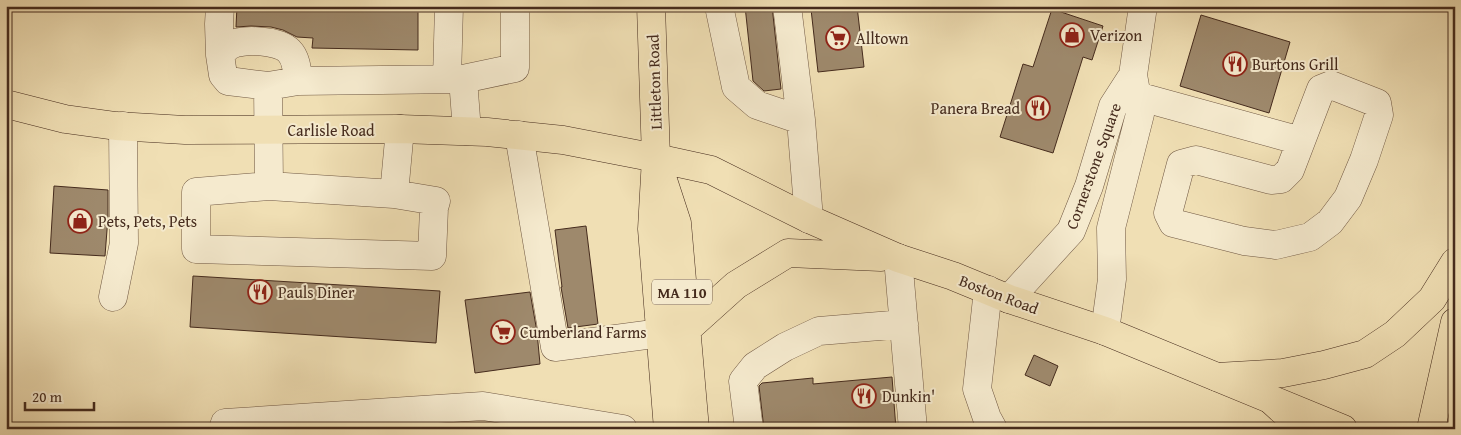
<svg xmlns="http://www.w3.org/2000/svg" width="1461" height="435" font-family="'Gentium Book Plus',serif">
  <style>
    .building { fill: #9e896c; stroke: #452b1d }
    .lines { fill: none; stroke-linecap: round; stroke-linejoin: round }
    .minor-casing { stroke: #705843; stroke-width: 29 }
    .major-casing { stroke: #452b1d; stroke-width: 29 }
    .highway-casing { stroke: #452b1d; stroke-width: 29 }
    .minor { stroke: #f5eace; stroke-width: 28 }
    .major { stroke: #f0dfb4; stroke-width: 28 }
    .highway { stroke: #f0dfb4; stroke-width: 28 }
    .labels { text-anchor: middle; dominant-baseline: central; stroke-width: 4; stroke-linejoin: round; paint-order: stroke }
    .shield { fill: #f5eace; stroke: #7a6452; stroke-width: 1 }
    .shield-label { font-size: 15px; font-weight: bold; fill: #452b1d }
    .poi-label { font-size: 16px; fill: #452b1d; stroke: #f5eace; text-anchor: start }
    .street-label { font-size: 16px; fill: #452b1d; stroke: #f5eace }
  </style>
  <rect width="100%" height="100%" fill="#f0dfb4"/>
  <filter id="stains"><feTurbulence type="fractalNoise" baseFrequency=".004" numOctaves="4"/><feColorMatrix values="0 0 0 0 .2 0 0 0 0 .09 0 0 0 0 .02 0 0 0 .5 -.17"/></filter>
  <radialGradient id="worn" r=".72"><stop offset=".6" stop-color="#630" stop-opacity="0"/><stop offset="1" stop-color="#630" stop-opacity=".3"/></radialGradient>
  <path class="building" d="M237,6H418V50L312,48L313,38L297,37L283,30L271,27L251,26L236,27Z
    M745,6H772L781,89L764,91L753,81Z
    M832,6H857L864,67L818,72L811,9Z
    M1052,9L1103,26L1092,60L1083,57L1053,153L1000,137L1023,64L1033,67Z
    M1201,15L1290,42L1269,113L1180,86Z
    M54,186L108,190V217L105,256L50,253Z
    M586,226L598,324L568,328L561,287H562L555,230Z
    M193,276L440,291L436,343L190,327Z
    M530,292L537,332L540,364L475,373L465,300Z
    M1034,355L1058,366L1050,386L1025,375Z
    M892,377L896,429H764L759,386L762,383L813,378V384Z"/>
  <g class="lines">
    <g class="minor-casing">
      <path id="minor" d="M220,6L219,24L220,55
        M719,6L736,87L757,105L801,120
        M787,6L801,120L809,219
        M447,79L449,6
        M463,79L515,68V6
        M1331,85L1377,103L1379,115L1364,160L1348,198L1330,222L1310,237L1276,245L1244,241L1173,223L1168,213L1181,164L1196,160L1271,180L1281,179L1290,170L1321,89Z
        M268,86L228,81L223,75L220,55C223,52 226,48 229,46C241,38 279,40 289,51C297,59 297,71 298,81
        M1137,96L1301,141
        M400,129L394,194L436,201L434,208L432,256L196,249V192L269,186L268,86L298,81L463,79L467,131
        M519,135L555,347L661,333
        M269,186L394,194
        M898,258L913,429
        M988,290L977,389L987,418L993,429
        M113,297L124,243L123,126
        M1009,299L1071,231L1089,186L1113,106L1133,75
        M1105,331L1112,279L1111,228L1140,114L1133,75L1143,6
        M223,429L225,423L483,406L623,429
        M749,429L743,381L755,366L785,347L819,331L904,324"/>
    </g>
    <g class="major-casing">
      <path id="major" d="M651,6L656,158L652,229L668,429
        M6,104L65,119L116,126L185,130L400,129L487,132L563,140L656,158L711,170L809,219L898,258L953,276L1009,299L1105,331L1343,429
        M661,174L677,223L695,429
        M686,330L736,285L788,253L881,257"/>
    </g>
    <g class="highway-casing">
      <path id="highway" d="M1217,377L1283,373L1324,365L1365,354L1395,334L1432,299L1455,262
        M1270,399L1303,429
        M1431,429L1455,322"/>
    </g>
    <use href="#minor" class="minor"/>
    <use href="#major" class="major"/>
    <use href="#highway" class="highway"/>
  </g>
  <defs>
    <g id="shop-ring" transform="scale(1.25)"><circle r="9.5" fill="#f5eace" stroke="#8f2418" stroke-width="1.5"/><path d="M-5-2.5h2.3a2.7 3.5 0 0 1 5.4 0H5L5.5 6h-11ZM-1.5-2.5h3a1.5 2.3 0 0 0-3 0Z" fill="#8f2418"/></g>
    <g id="supermarket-ring" transform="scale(1.25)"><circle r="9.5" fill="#f5eace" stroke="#8f2418" stroke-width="1.5"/><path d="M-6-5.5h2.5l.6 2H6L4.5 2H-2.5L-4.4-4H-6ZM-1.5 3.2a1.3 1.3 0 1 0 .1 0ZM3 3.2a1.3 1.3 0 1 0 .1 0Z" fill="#8f2418"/></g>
    <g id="restaurant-ring" transform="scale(1.25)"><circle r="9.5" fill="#f5eace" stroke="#8f2418" stroke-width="1.5"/><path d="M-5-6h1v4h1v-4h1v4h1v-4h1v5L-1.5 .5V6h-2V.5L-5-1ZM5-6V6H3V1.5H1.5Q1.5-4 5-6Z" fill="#8f2418"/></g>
  </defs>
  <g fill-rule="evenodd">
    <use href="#shop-ring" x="1072" y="35"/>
    <use href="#supermarket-ring" x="838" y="38"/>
    <use href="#restaurant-ring" x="1235" y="64"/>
    <use href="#restaurant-ring" x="1038" y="108"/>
    <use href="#shop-ring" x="80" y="221"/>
    <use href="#restaurant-ring" x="260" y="292"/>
    <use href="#supermarket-ring" x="503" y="332"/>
    <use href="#restaurant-ring" x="864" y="396"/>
  </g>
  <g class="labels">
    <rect class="shield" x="652" y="279.5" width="60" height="25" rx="4"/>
    <g class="shield-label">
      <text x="682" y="292">MA 110</text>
    </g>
    <g class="poi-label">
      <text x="1090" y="35">Verizon</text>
      <text x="856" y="38">Alltown</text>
      <text x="1252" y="64">Burtons Grill</text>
      <text x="1020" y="108" text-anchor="end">Panera Bread</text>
      <text x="98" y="221">Pets, Pets, Pets</text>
      <text x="278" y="292">Pauls Diner</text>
      <text x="520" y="332">Cumberland Farms</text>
      <text x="882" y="396">Dunkin'</text>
    </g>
    <g class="street-label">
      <text transform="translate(654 82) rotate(-92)">Littleton Road</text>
      <text x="331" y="130">Carlisle Road</text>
      <text transform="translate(1093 166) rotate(-70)">Cornerstone Square</text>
      <text transform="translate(999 294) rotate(21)">Boston Road</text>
    </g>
  </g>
  <rect width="1461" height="435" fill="none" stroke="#f0dfb4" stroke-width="25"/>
  <rect x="8" y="8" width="1446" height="420" fill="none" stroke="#452b1d" stroke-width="2.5"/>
  <rect x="12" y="12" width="1436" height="410" fill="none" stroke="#452b1d"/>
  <path d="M25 402v8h69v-8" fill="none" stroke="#452b1d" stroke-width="2.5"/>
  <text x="32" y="402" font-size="15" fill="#452b1d" stroke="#f5eace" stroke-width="4" paint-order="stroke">20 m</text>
  <rect width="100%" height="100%" filter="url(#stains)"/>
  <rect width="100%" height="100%" fill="url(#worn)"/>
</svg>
